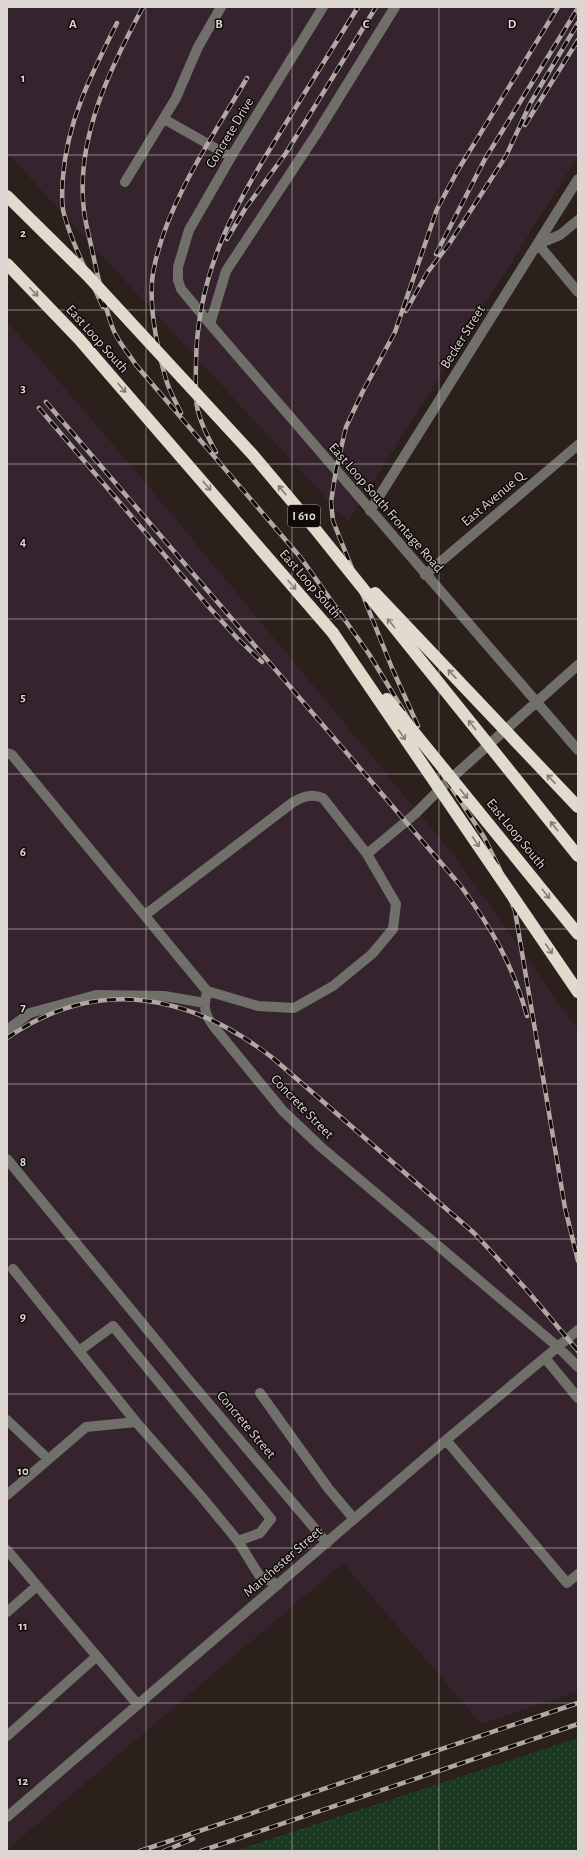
<svg xmlns="http://www.w3.org/2000/svg" width="585" height="1858" font-family="'Alegreya Sans',sans-serif">
  <style>
    .industrial { fill: #35242e }
    .grass { fill: url(#grass-dots) }
    .lines { fill: none; stroke-linecap: round; stroke-linejoin: round }
    .minor { stroke: #716f69; stroke-width: 10 }
    .highway { stroke: #e0dbcd; stroke-width: 12 }
    .rail-casing { stroke: #b1a8a4; stroke-width: 4.5 }
    .rail { stroke: #100b09; stroke-width: 3; stroke-dasharray: 9; stroke-linecap: butt }
    .highway-bridge { stroke: #e0dbcd; stroke-width: 12 }
    .oneway { stroke: #827d75 }
    .grid { fill: none; stroke: #ddd5d2; stroke-width: 1; stroke-opacity: 0.55 }
    .labels { text-anchor: middle; dominant-baseline: central; stroke-width: 3; stroke-linejoin: round; paint-order: stroke }
    .shield { fill: #100b09; stroke: #a09896; stroke-width: 1 }
    .shield-label { font-size: 13px; font-weight: bold; fill: #ddd5d2 }
    .street-label { font-size: 14px; fill: #ddd5d2; stroke: #100b09 }
    .grid-label { font-size: 13px; text-anchor: middle; font-weight: bold; fill: #ddd5d2; stroke: #100b09; stroke-width: 3; stroke-linejoin: round; paint-order: stroke }
  </style>
  <defs>
    <pattern id="grass-dots" width="8" height="8" patternUnits="userSpaceOnUse"><rect width="8" height="8" fill="#19381f"/><path d="M2 2h.1M6 6h.1" fill="none" stroke="#3a543f" stroke-width="1.8" stroke-linecap="round"/></pattern>
  </defs>
  <rect width="100%" height="100%" fill="#2b201b"/>
  <path class="industrial" d="M7,7H578V156L348,522L7,153Z
    M7,321L134,469L456,858L578,1030V1691L481,1724L343,1563L7,1850Z"/>
  <path class="grass" d="M578,1738V1851H234Z"/>
  <g class="lines">
    <path class="minor" d="M323,7L231,157L189,230L178,267V280L181,289L210,324L578,750
      M164,119L231,157
      M125,182L176,98L198,47L221,7
      M578,220L560,235L538,244L578,292
      M210,324L226,271L317,133L395,7
      M370,511L578,179
      M425,575L578,445
      M7,753L12,755L207,991
      M367,854L415,814L447,782L578,665
      M145,915L292,803C302,797 311,793 323,798L367,854L396,904L393,929L372,954L333,986L294,1008L258,1006L207,991L205,1003
      M7,1030L30,1013L96,995L164,996L205,1003C204,1013 209,1020 215,1028L283,1111L321,1147L558,1347L578,1367
      M7,1159L188,1379L327,1543
      M13,1269L136,1422L201,1496L238,1541L259,1575L278,1585
      M79,1351L113,1326L271,1519L260,1533L238,1541
      M545,1358L578,1398
      M260,1393L328,1488L354,1519
      M7,1420L48,1459
      M446,1440L567,1583L578,1574
      M7,1495L86,1427L136,1422
      M7,1550L138,1705
      M7,1612L37,1586
      M7,1736L97,1656
      M7,1817L446,1440L578,1330"/>
    <path class="highway" d="M7,264L79,339L333,633"/>
    <g class="rail-casing">
      <path id="rail" d="M143,7C110,68 75,140 84,211C86,227 91,243 94,259C99,282 105,307 113,329C118,342 129,354 136,365L301,558L369,654L434,761L484,837L500,870L515,911L565,1208L578,1261
        M525,125L578,40
        M227,239L245,209L286,153L376,7
        M436,254L485,159L578,8
        M103,307C89,276 73,246 64,214C61,203 62,189 63,177C67,121 92,73 117,23
        M406,311L427,273L449,244L506,156L531,102L578,23
        M46,402L460,885C491,927 513,965 527,1016
        M39,408L208,606L237,638L262,662
        M181,413C176,402 169,391 166,379C157,349 147,299 154,268C167,202 213,136 247,78
        M216,452C208,438 197,415 196,399C195,387 196,374 196,363C197,268 238,200 286,123C310,84 334,46 358,7
        M418,726L392,668L333,521L331,502L336,470L346,427L363,391L395,332L437,209L458,170L558,7
        M7,1038C98,975 191,994 274,1059L474,1233L526,1289L578,1351
        M140,1851L578,1703
        M164,1851L193,1839
        M201,1851L578,1724"/>
    </g>
    <use href="#rail" class="rail"/>
    <path class="highway-bridge" d="M7,196L87,275L253,455L316,530L578,856
      M375,593L578,807
      M333,633L578,992
      M387,699L578,934"/>
  </g>
  <defs><path id="oneway-shaft" d="M-6 0H5M1.5-3L5.5 0L1.5 3" fill="none" stroke-width="1.6" stroke-linecap="round" stroke-linejoin="round"/></defs>
  <g class="oneway">
    <use href="#oneway-shaft" transform="translate(34 292) rotate(46)"/>
    <use href="#oneway-shaft" transform="translate(122 388) rotate(49)"/>
    <use href="#oneway-shaft" transform="translate(207 486) rotate(49)"/>
    <use href="#oneway-shaft" transform="translate(282 490) rotate(-130)"/>
    <use href="#oneway-shaft" transform="translate(292 585) rotate(49)"/>
    <use href="#oneway-shaft" transform="translate(391 623) rotate(-129)"/>
    <use href="#oneway-shaft" transform="translate(452 674) rotate(-133)"/>
    <use href="#oneway-shaft" transform="translate(472 725) rotate(-129)"/>
    <use href="#oneway-shaft" transform="translate(402 735) rotate(56)"/>
    <use href="#oneway-shaft" transform="translate(551 779) rotate(-133)"/>
    <use href="#oneway-shaft" transform="translate(464 794) rotate(51)"/>
    <use href="#oneway-shaft" transform="translate(554 826) rotate(-129)"/>
    <use href="#oneway-shaft" transform="translate(476 842) rotate(56)"/>
    <use href="#oneway-shaft" transform="translate(546 894) rotate(51)"/>
    <use href="#oneway-shaft" transform="translate(549 949) rotate(56)"/>
  </g>
  <path class="grid" d="M146,7V1851M292,7V1851M439,7V1851M7,155H578M7,310H578M7,464H578M7,619H578M7,774H578M7,929H578M7,1084H578M7,1239H578M7,1394H578M7,1548H578M7,1703H578"/>
  <g class="labels">
    <rect class="shield" x="288" y="505" width="32" height="22" rx="3"/>
    <g class="shield-label">
      <text x="304" y="516">I 610</text>
    </g>
    <g class="street-label">
      <text transform="translate(230 133) rotate(-59)">Concrete Drive</text>
      <text transform="translate(463 337) rotate(-58)">Becker Street</text>
      <text transform="translate(97 339) rotate(48)">East Loop South</text>
      <text transform="translate(493 499) rotate(-40)">East Avenue Q</text>
      <text transform="translate(386 508) rotate(49)">East Loop South Frontage Road</text>
      <text transform="translate(310 584) rotate(49)">East Loop South</text>
      <text transform="translate(516 834) rotate(51)">East Loop South</text>
      <text transform="translate(302 1107) rotate(46)">Concrete Street</text>
      <text transform="translate(246 1425) rotate(50)">Concrete Street</text>
      <text transform="translate(283 1562) rotate(-41)">Manchester Street</text>
    </g>
  </g>
  <g class="grid-label">
    <text x="73" y="28">A</text>
    <text x="219" y="28">B</text>
    <text x="366" y="28">C</text>
    <text x="512" y="28">D</text>
    <text x="23" y="82">1</text>
    <text x="23" y="237">2</text>
    <text x="23" y="392">3</text>
    <text x="23" y="546">4</text>
    <text x="23" y="701">5</text>
    <text x="23" y="856">6</text>
    <text x="23" y="1011">7</text>
    <text x="23" y="1166">8</text>
    <text x="23" y="1321">9</text>
    <text x="23" y="1475">10</text>
    <text x="23" y="1630">11</text>
    <text x="23" y="1785">12</text>
  </g>
  <rect width="585" height="1858" fill="none" stroke="#ddd5d2" stroke-width="16"/>
</svg>
